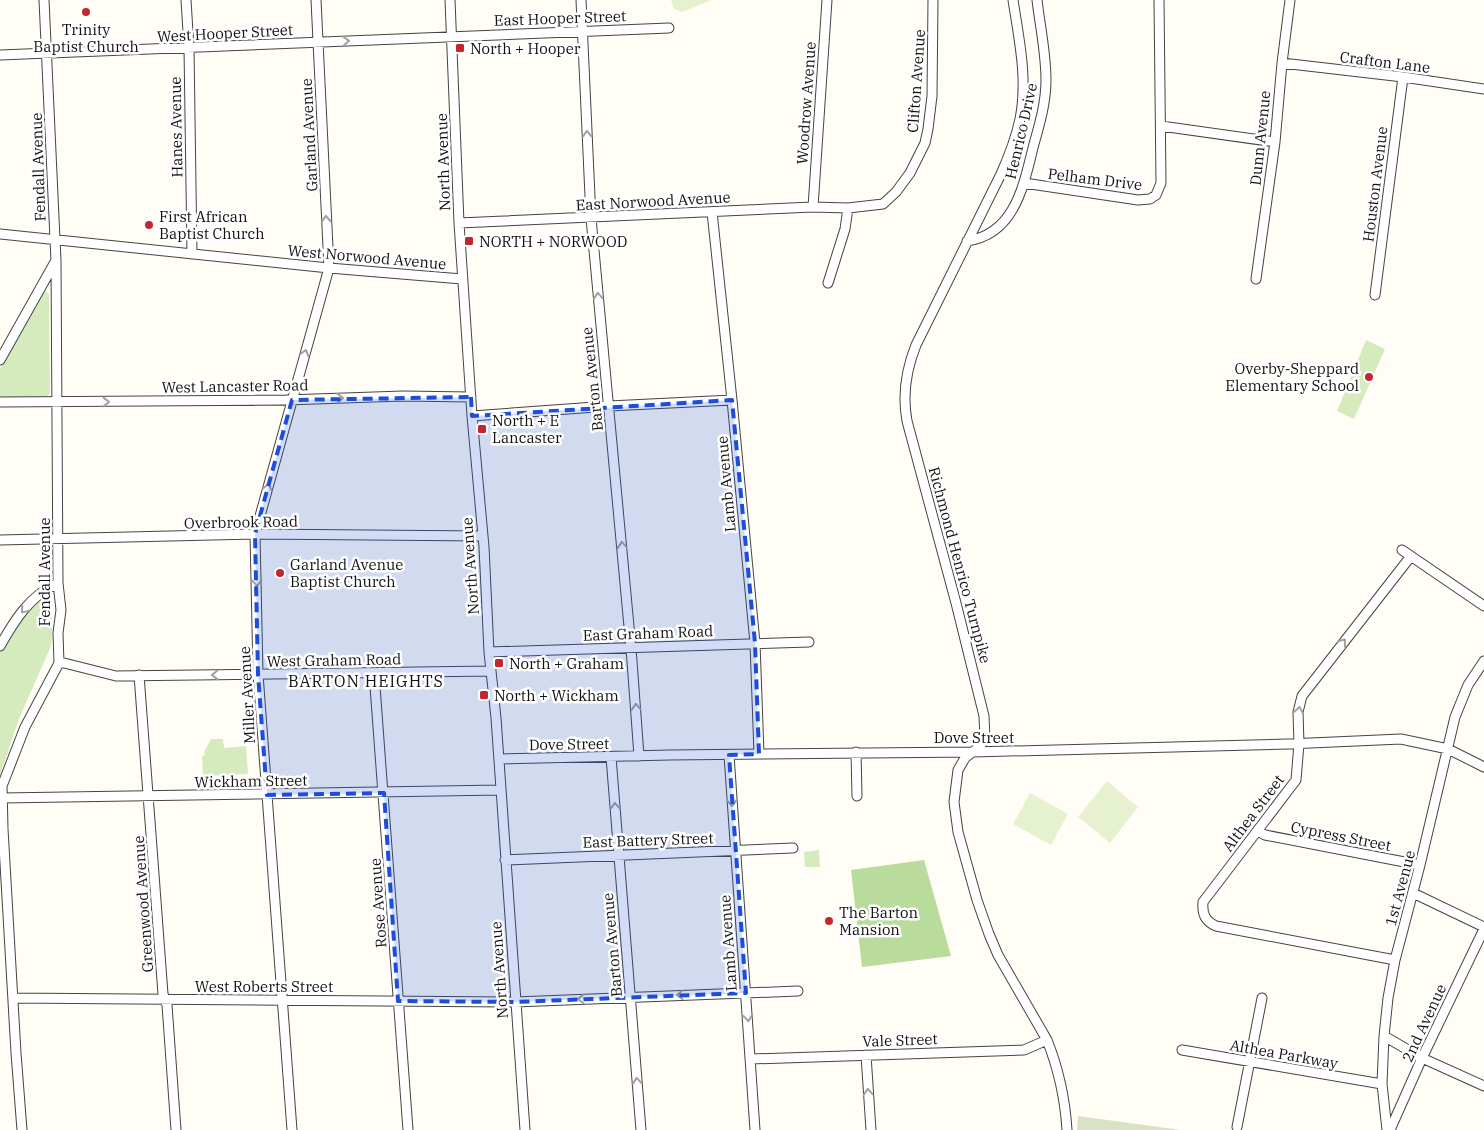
<svg xmlns="http://www.w3.org/2000/svg" width="1484" height="1130" font-family="'IBM Plex Serif',serif">
  <style>
    .green { fill: #d5ebbd }
    .forest { fill: #b9dc9c }
    .cemetery { fill: #d9e3c4 }
    .pitch { fill: #e6f2cf }
    .lines { fill: none; stroke-linecap: round; stroke-linejoin: round }
    .minor-casing { stroke: #444; stroke-width: 11 }
    .minor { stroke: #fff; stroke-width: 9 }
    .oneway { stroke: #a0a0a0 }
    .marked { fill: #1d4ed8; fill-opacity: 0.2; stroke: #1d4ed8; stroke-width: 4; stroke-dasharray: 10 6; stroke-linejoin: round }
    .poi-dot { fill: #c4262e; stroke: #fff; stroke-width: 2 }
    .labels { text-anchor: middle; dominant-baseline: central; stroke-width: 5; stroke-linejoin: round; paint-order: stroke }
    .street-label { font-size: 15px; fill: #111; stroke: #fff }
    .poi-label { font-size: 15px; fill: #111; stroke: #fff; text-anchor: start }
    .neighbourhood-label { font-size: 16px; letter-spacing: 1px; fill: #111; stroke: #fff }
  </style>
  <rect width="100%" height="100%" fill="#fffdf5"/>
  <path class="green" d="M44,292H47L49,295L50,394L46,397H0V369Z
    M1366,340L1385,349L1354,419L1337,411Z
    M47,594H50L49,597L52,600V636L51,646L19,719L0,775V652C10,633 28,605 47,594Z
    M211,739H223L224,748L246,746L248,774L203,776L202,756H205L204,752Z
    M819,850L820,867H805L804,852Z"/>
  <path class="forest" d="M924,860L951,956L862,967L851,870Z"/>
  <path class="cemetery" d="M1078,1116L1181,1130H1077Z"/>
  <path class="pitch" d="M671,0H712L682,12L674,9Z
    M1107,781L1138,807L1110,843L1078,817Z
    M1030,793L1068,814L1051,845L1013,824Z"/>
  <g class="lines">
    <g class="minor-casing">
      <path id="minor" d="M186,0L189,48L192,254
        M450,0L459,223L472,416L484,547L489,652L496,718L525,1130
        M581,0L591,218L631,648L639,756
        M1013,0C1019,39 1028,80 1020,119C1016,138 1009,156 1001,174L916,345C906,370 902,394 907,421L956,603L984,716L985,739L980,746L965,758L958,770L954,802L958,832L977,900L989,934L998,955L1047,1040C1059,1070 1065,1098 1067,1130
        M0,55L669,28
        M1282,63L1403,77L1484,89
        M1161,126L1275,142
        M1024,183L1138,200L1150,199L1156,195L1161,183L1159,0
        M813,207L827,0
        M712,212L732,400L755,643L759,754
        M459,223L813,207L848,208L883,204L896,192L910,173L925,143L928,129L932,96L933,0
        M0,234L329,268L462,279
        M967,241C1016,234 1024,183 1034,144C1040,123 1046,102 1046,80C1046,53 1040,26 1037,0
        M1256,279L1275,142L1282,63L1290,0
        M828,283L845,229L848,208
        M1375,295L1403,77
        M0,360L55,262
        M0,402L286,400L403,396L471,397
        M472,416L609,406L732,400
        M0,540L255,534L483,536
        M1402,550L1484,606
        M0,646C14,621 30,595 58,583
        M489,652L809,642
        M59,663H64L116,676L491,671
        M374,673L408,1130
        M139,675L163,994L167,1005L176,1130
        M856,752L857,796
        M729,755L755,1130
        M611,757L641,1130
        M499,759L670,755L973,752L1288,744L1401,739L1448,749L1484,767
        M2,798L501,790
        M1258,831L1265,835L1420,865
        M505,860L793,848
        M1413,893L1484,927
        M1395,960L1216,926C1205,921 1202,914 1203,902L1296,780L1299,744L1298,712L1302,696L1411,556
        M13,998L515,1002L798,991
        M1384,1036L1422,1058L1484,1086
        M1182,1050L1382,1084
        M866,1055L871,1130
        M751,1059L1024,1050L1047,1040
        M1237,1127L1262,998
        M22,1130L16,1053L3,829L2,786L25,727L59,663L58,633L61,610L58,583L56,261L44,0
        M292,1130L258,674L255,534L329,268L316,0
        M1387,1130L1382,1084L1384,1036L1388,998L1395,960L1420,865L1455,717L1468,685L1484,661
        M1390,1130L1422,1058L1484,929"/>
    </g>
    <use href="#minor" class="minor"/>
  </g>
  <defs><path id="oneway-chevron" d="M-2-3.5L2.5 0L-2 3.5" fill="none" stroke-width="1.6" stroke-linecap="round" stroke-linejoin="round" transform="scale(1.25)"/></defs>
  <g class="oneway">
    <use href="#oneway-chevron" transform="translate(346 41) rotate(-3)"/>
    <use href="#oneway-chevron" transform="translate(587 134) rotate(-93)"/>
    <use href="#oneway-chevron" transform="translate(326 219) rotate(-93)"/>
    <use href="#oneway-chevron" transform="translate(598 296) rotate(-95)"/>
    <use href="#oneway-chevron" transform="translate(305 353) rotate(-74)"/>
    <use href="#oneway-chevron" transform="translate(340 398) rotate(-2)"/>
    <use href="#oneway-chevron" transform="translate(106 402)"/>
    <use href="#oneway-chevron" transform="translate(268 487) rotate(-75)"/>
    <use href="#oneway-chevron" transform="translate(622 545) rotate(-95)"/>
    <use href="#oneway-chevron" transform="translate(257 583) rotate(88)"/>
    <use href="#oneway-chevron" transform="translate(24 610) rotate(130)"/>
    <use href="#oneway-chevron" transform="translate(1343 642) rotate(-52)"/>
    <use href="#oneway-chevron" transform="translate(215 675) rotate(179)"/>
    <use href="#oneway-chevron" transform="translate(636 707) rotate(-94)"/>
    <use href="#oneway-chevron" transform="translate(1299 710) rotate(-81)"/>
    <use href="#oneway-chevron" transform="translate(732 803) rotate(86)"/>
    <use href="#oneway-chevron" transform="translate(615 806) rotate(-94)"/>
    <use href="#oneway-chevron" transform="translate(680 995) rotate(178)"/>
    <use href="#oneway-chevron" transform="translate(581 999) rotate(178)"/>
    <use href="#oneway-chevron" transform="translate(748 1018) rotate(85)"/>
    <use href="#oneway-chevron" transform="translate(637 1081) rotate(-95)"/>
    <use href="#oneway-chevron" transform="translate(868 1092) rotate(-94)"/>
  </g>
  <path class="marked" d="M471,397L472,416L732,400L755,643L759,754L729,755L746,993L515,1002L398,1001L384,793L267,795L258,674L255,534L292,400Z"/>
  <g class="poi-dot">
    <circle cx="86" cy="12" r="5"/>
    <rect x="455" y="43" width="10" height="10" rx="2.5"/>
    <circle cx="149" cy="225" r="5"/>
    <rect x="464" y="236" width="10" height="10" rx="2.5"/>
    <circle cx="1369" cy="377" r="5"/>
    <rect x="477" y="424" width="10" height="10" rx="2.5"/>
    <circle cx="280" cy="573" r="5"/>
    <rect x="494" y="658" width="10" height="10" rx="2.5"/>
    <rect x="479" y="690" width="10" height="10" rx="2.5"/>
    <circle cx="829" cy="921" r="5"/>
  </g>
  <g class="labels">
    <g class="street-label">
      <text transform="translate(560 18) rotate(-2)">East Hooper Street</text>
      <text transform="translate(225 33) rotate(-3)">West Hooper Street</text>
      <text transform="translate(1385 62) rotate(7)">Crafton Lane</text>
      <text transform="translate(916 81) rotate(-86)">Clifton Avenue</text>
      <text transform="translate(806 103) rotate(-86)">Woodrow Avenue</text>
      <text transform="translate(176 127) rotate(-91)">Hanes Avenue</text>
      <text transform="translate(1021 131) rotate(-77)">Henrico Drive</text>
      <text transform="translate(309 135) rotate(-93)">Garland Avenue</text>
      <text transform="translate(1260 138) rotate(-84)">Dunn Avenue</text>
      <text transform="translate(443 162) rotate(-92)">North Avenue</text>
      <text transform="translate(38 167) rotate(-92)">Fendall Avenue</text>
      <text transform="translate(1095 179) rotate(7)">Pelham Drive</text>
      <text transform="translate(1375 184) rotate(-83)">Houston Avenue</text>
      <text transform="translate(653 201) rotate(-3)">East Norwood Avenue</text>
      <text transform="translate(367 257) rotate(5)">West Norwood Avenue</text>
      <text transform="translate(592 379) rotate(-96)">Barton Avenue</text>
      <text transform="translate(235 386) rotate(-1)">West Lancaster Road</text>
      <text transform="translate(726 484) rotate(-95)">Lamb Avenue</text>
      <text transform="translate(241 522) rotate(-1)">Overbrook Road</text>
      <text transform="translate(960 565) rotate(75)">Richmond Henrico Turnpike</text>
      <text transform="translate(470 566) rotate(-94)">North Avenue</text>
      <text transform="translate(44 572) rotate(-90)">Fendall Avenue</text>
      <text transform="translate(648 633) rotate(-2)">East Graham Road</text>
      <text transform="translate(334 660) rotate(-1)">West Graham Road</text>
      <text transform="translate(247 695) rotate(-93)">Miller Avenue</text>
      <text x="974" y="737">Dove Street</text>
      <text transform="translate(569 744) rotate(-1)">Dove Street</text>
      <text transform="translate(251 781) rotate(-1)">Wickham Street</text>
      <text transform="translate(1253 813) rotate(-53)">Althea Street</text>
      <text transform="translate(1341 836) rotate(11)">Cypress Street</text>
      <text transform="translate(648 840) rotate(-2)">East Battery Street</text>
      <text transform="translate(1400 888) rotate(-75)">1st Avenue</text>
      <text transform="translate(378 903) rotate(-94)">Rose Avenue</text>
      <text transform="translate(143 904) rotate(-94)">Greenwood Avenue</text>
      <text transform="translate(728 943) rotate(-94)">Lamb Avenue</text>
      <text transform="translate(612 945) rotate(-95)">Barton Avenue</text>
      <text transform="translate(499 970) rotate(-94)">North Avenue</text>
      <text x="264" y="986">West Roberts Street</text>
      <text transform="translate(1424 1023) rotate(-65)">2nd Avenue</text>
      <text transform="translate(900 1040) rotate(-2)">Vale Street</text>
      <text transform="translate(1284 1054) rotate(10)">Althea Parkway</text>
    </g>
    <g class="poi-label">
      <text x="86" y="29" text-anchor="middle">Trinity<tspan x="86" dy="17">Baptist Church</tspan></text>
      <text x="470" y="48">North + Hooper</text>
      <text x="159" y="216">First African<tspan x="159" dy="17">Baptist Church</tspan></text>
      <text x="479" y="241">NORTH + NORWOOD</text>
      <text x="1359" y="368" text-anchor="end">Overby-Sheppard<tspan x="1359" dy="17">Elementary School</tspan></text>
      <text x="492" y="420">North + E<tspan x="492" dy="17">Lancaster</tspan></text>
      <text x="290" y="564">Garland Avenue<tspan x="290" dy="17">Baptist Church</tspan></text>
      <text x="509" y="663">North + Graham</text>
      <text x="494" y="695">North + Wickham</text>
      <text x="839" y="912">The Barton<tspan x="839" dy="17">Mansion</tspan></text>
    </g>
    <g class="neighbourhood-label">
      <text x="366" y="681">BARTON HEIGHTS</text>
    </g>
  </g>
</svg>
